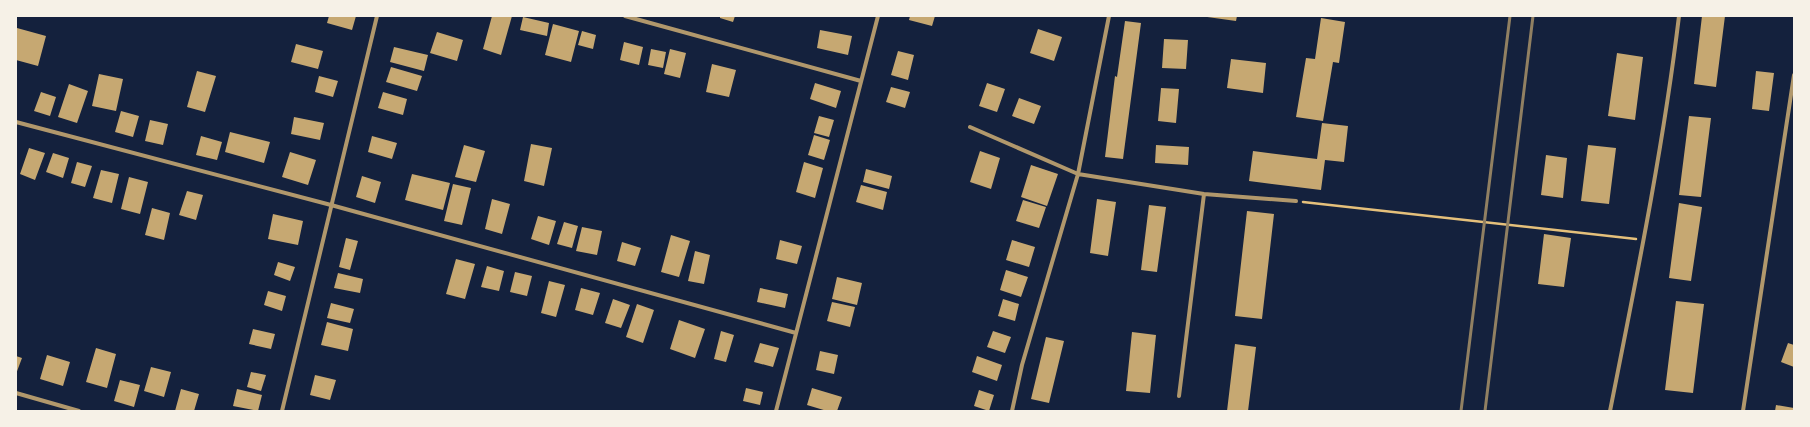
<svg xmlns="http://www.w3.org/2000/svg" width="1810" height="427" font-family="Ubuntu,sans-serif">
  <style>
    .building { fill: #c6a872 }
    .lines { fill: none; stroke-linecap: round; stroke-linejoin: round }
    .path { stroke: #e5c07b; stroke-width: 2.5 }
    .minor { stroke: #b1986c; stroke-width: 4 }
    .rail { stroke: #918062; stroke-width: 3 }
  </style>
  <rect width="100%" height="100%" fill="#14213d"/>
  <path class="building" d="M329,16H356L352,30L327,23Z
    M492,16H512L501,55L483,49Z
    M720,16H735L733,22L720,18Z
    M910,16H935L932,26L909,20Z
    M1200,16H1237L1236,21Z
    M1702,16H1725L1716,87L1694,84Z
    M523,17L549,23L547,36L520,30Z
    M1321,18L1345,22L1339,63L1333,62L1323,121L1296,117L1306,58L1315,59Z
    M1125,21L1141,23L1123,159L1105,157L1115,76L1117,77Z
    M553,24L579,31L571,62L545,55Z
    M17,28L46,36L38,66L16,60Z
    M1038,29L1062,37L1054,61L1030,53Z
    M820,30L852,36L848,55L817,48Z
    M582,31L596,35L593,49L578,45Z
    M437,32L463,40L457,61L430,53Z
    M1164,39L1188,40L1186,69L1162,68Z
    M624,42L643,47L639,65L620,60Z
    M296,44L323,51L318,69L291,62Z
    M394,47L428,55L424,71L390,62Z
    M651,49L666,52L663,68L648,65Z
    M670,49L686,53L680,78L664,74Z
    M898,51L914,55L908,80L891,75Z
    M1617,53L1643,57L1635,120L1608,116Z
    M1231,59L1266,63L1263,93L1227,88Z
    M712,64L736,70L729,97L706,92Z
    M391,67L422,76L417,91L386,82Z
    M197,71L216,76L205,112L187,107Z
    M1756,71L1774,73L1769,111L1752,109Z
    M99,74L123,79L116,111L92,106Z
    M319,76L338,81L333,97L315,92Z
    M815,83L841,91L836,108L810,99Z
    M987,83L1005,89L997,112L979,106Z
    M69,84L88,91L77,123L58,117Z
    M891,87L910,92L905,108L886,102Z
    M1161,88L1179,89L1176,123L1158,121Z
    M41,92L56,97L50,116L34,111Z
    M383,92L407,99L403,115L378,108Z
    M1019,98L1041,106L1034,124L1012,116Z
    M121,111L139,116L133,137L115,132Z
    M819,116L834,120L829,137L814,133Z
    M1689,116L1711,118L1701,197L1679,195Z
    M294,117L324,123L320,140L291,134Z
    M150,120L168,124L163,145L145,141Z
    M1322,123L1348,126L1344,162L1325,160L1321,190L1249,181L1253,151L1317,159Z
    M230,132L270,142L264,163L225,152Z
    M814,135L830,140L824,160L808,155Z
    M201,136L222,142L217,160L196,155Z
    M372,136L397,143L392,159L368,152Z
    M531,144L552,148L544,186L524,181Z
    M464,145L485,151L476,182L455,177Z
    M1156,145L1189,147L1188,165L1155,163Z
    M1588,145L1616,148L1609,204L1581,201Z
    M29,148L45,153L35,180L20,174Z
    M980,151L1000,158L991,189L970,182Z
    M290,152L316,160L308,185L282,177Z
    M53,153L69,158L63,178L46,172Z
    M1546,155L1567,158L1563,198L1541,195Z
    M77,162L92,166L85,187L71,183Z
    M804,162L823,168L815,198L796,192Z
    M1031,165L1058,174L1047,206L1021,197Z
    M866,169L892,176L889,189L863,182Z
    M101,170L119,174L112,203L93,198Z
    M412,174L450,183L443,210L405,200Z
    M362,176L381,182L375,203L356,197Z
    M129,177L148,182L140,214L121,209Z
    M453,184L471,188L462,225L444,221Z
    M861,185L887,192L883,210L856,202Z
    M187,191L203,195L196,220L179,215Z
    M492,199L510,204L502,234L485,229Z
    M1097,199L1116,202L1108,256L1090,253Z
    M1023,200L1046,207L1039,228L1016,221Z
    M1679,203L1702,207L1691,281L1669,278Z
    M1149,205L1166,207L1157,272L1141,270Z
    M152,208L170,213L164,240L145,235Z
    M1247,211L1274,214L1262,319L1235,316Z
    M273,214L303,221L298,245L268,239Z
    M538,216L556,221L549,245L531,239Z
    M564,222L578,226L572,248L557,244Z
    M582,227L602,231L597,255L576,251Z
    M1544,234L1571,238L1564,287L1538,284Z
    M671,235L690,241L679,277L661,272Z
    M346,238L358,241L350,270L339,267Z
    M780,240L802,246L797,264L776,259Z
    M1012,240L1035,247L1029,267L1006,260Z
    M622,242L641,248L635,266L617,261Z
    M695,251L710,255L704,284L688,281Z
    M456,259L475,264L465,299L446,294Z
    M278,262L295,267L290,281L274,275Z
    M487,266L504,271L499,291L481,287Z
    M1006,270L1028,277L1021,297L1000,290Z
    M515,272L532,276L527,296L510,292Z
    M338,273L363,279L360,293L334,288Z
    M837,277L862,283L857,305L832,299Z
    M549,281L565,285L556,317L541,313Z
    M581,288L600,293L593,315L575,310Z
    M760,288L788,294L785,308L757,302Z
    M268,291L286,296L282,311L264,305Z
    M613,299L630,305L621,328L605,323Z
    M1003,299L1019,304L1015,321L998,316Z
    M1676,301L1704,304L1693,393L1665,390Z
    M832,302L855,307L850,327L827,321Z
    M331,303L354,309L350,323L327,318Z
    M637,304L654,310L643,343L626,337Z
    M679,320L705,329L695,358L670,349Z
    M327,322L353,329L348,351L321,345Z
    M253,329L275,334L271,349L249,344Z
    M721,331L734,335L726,362L714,359Z
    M993,331L1011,337L1005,353L987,347Z
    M1132,332L1156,335L1150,393L1126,391Z
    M1046,337L1064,341L1049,403L1031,399Z
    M760,343L779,348L773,367L754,362Z
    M1788,343L1794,345V367L1781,362Z
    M1235,344L1256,347L1248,411H1227Z
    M96,348L116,354L107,388L86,382Z
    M820,351L838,355L834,374L816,370Z
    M47,355L70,362L63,386L40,379Z
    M16,356L22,358L16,374Z
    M977,356L1002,365L997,381L972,372Z
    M151,367L171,372L164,397L144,391Z
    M251,372L266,375L261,391L247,387Z
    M315,375L336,380L330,400L310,395Z
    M120,380L140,385L134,407L114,401Z
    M746,388L763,392L760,405L743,401Z
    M812,388L842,397L837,411H827L807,405Z
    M181,389L199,394L194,411H175Z
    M237,389L262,395L258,411L233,406Z
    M979,390L994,395L989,411L974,406Z
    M1776,405L1794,408V411H1775Z"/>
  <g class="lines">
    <path class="path" d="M1303,202L1636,239"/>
    <path class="minor" d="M625,16L861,81
      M16,122L331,205L796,333
      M970,127L1078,174L1204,194L1296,201
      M16,393L79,411
      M1179,396L1204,194
      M282,411L377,16
      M776,411L878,16
      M1012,411L1022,365L1078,174L1109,16
      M1610,411C1636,280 1663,149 1679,16
      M1743,411L1794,75"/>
    <path class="rail" d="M1461,411L1510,16
      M1485,411L1533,16"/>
  </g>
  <rect width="1810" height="427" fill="none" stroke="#f6f1e7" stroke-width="34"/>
</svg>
